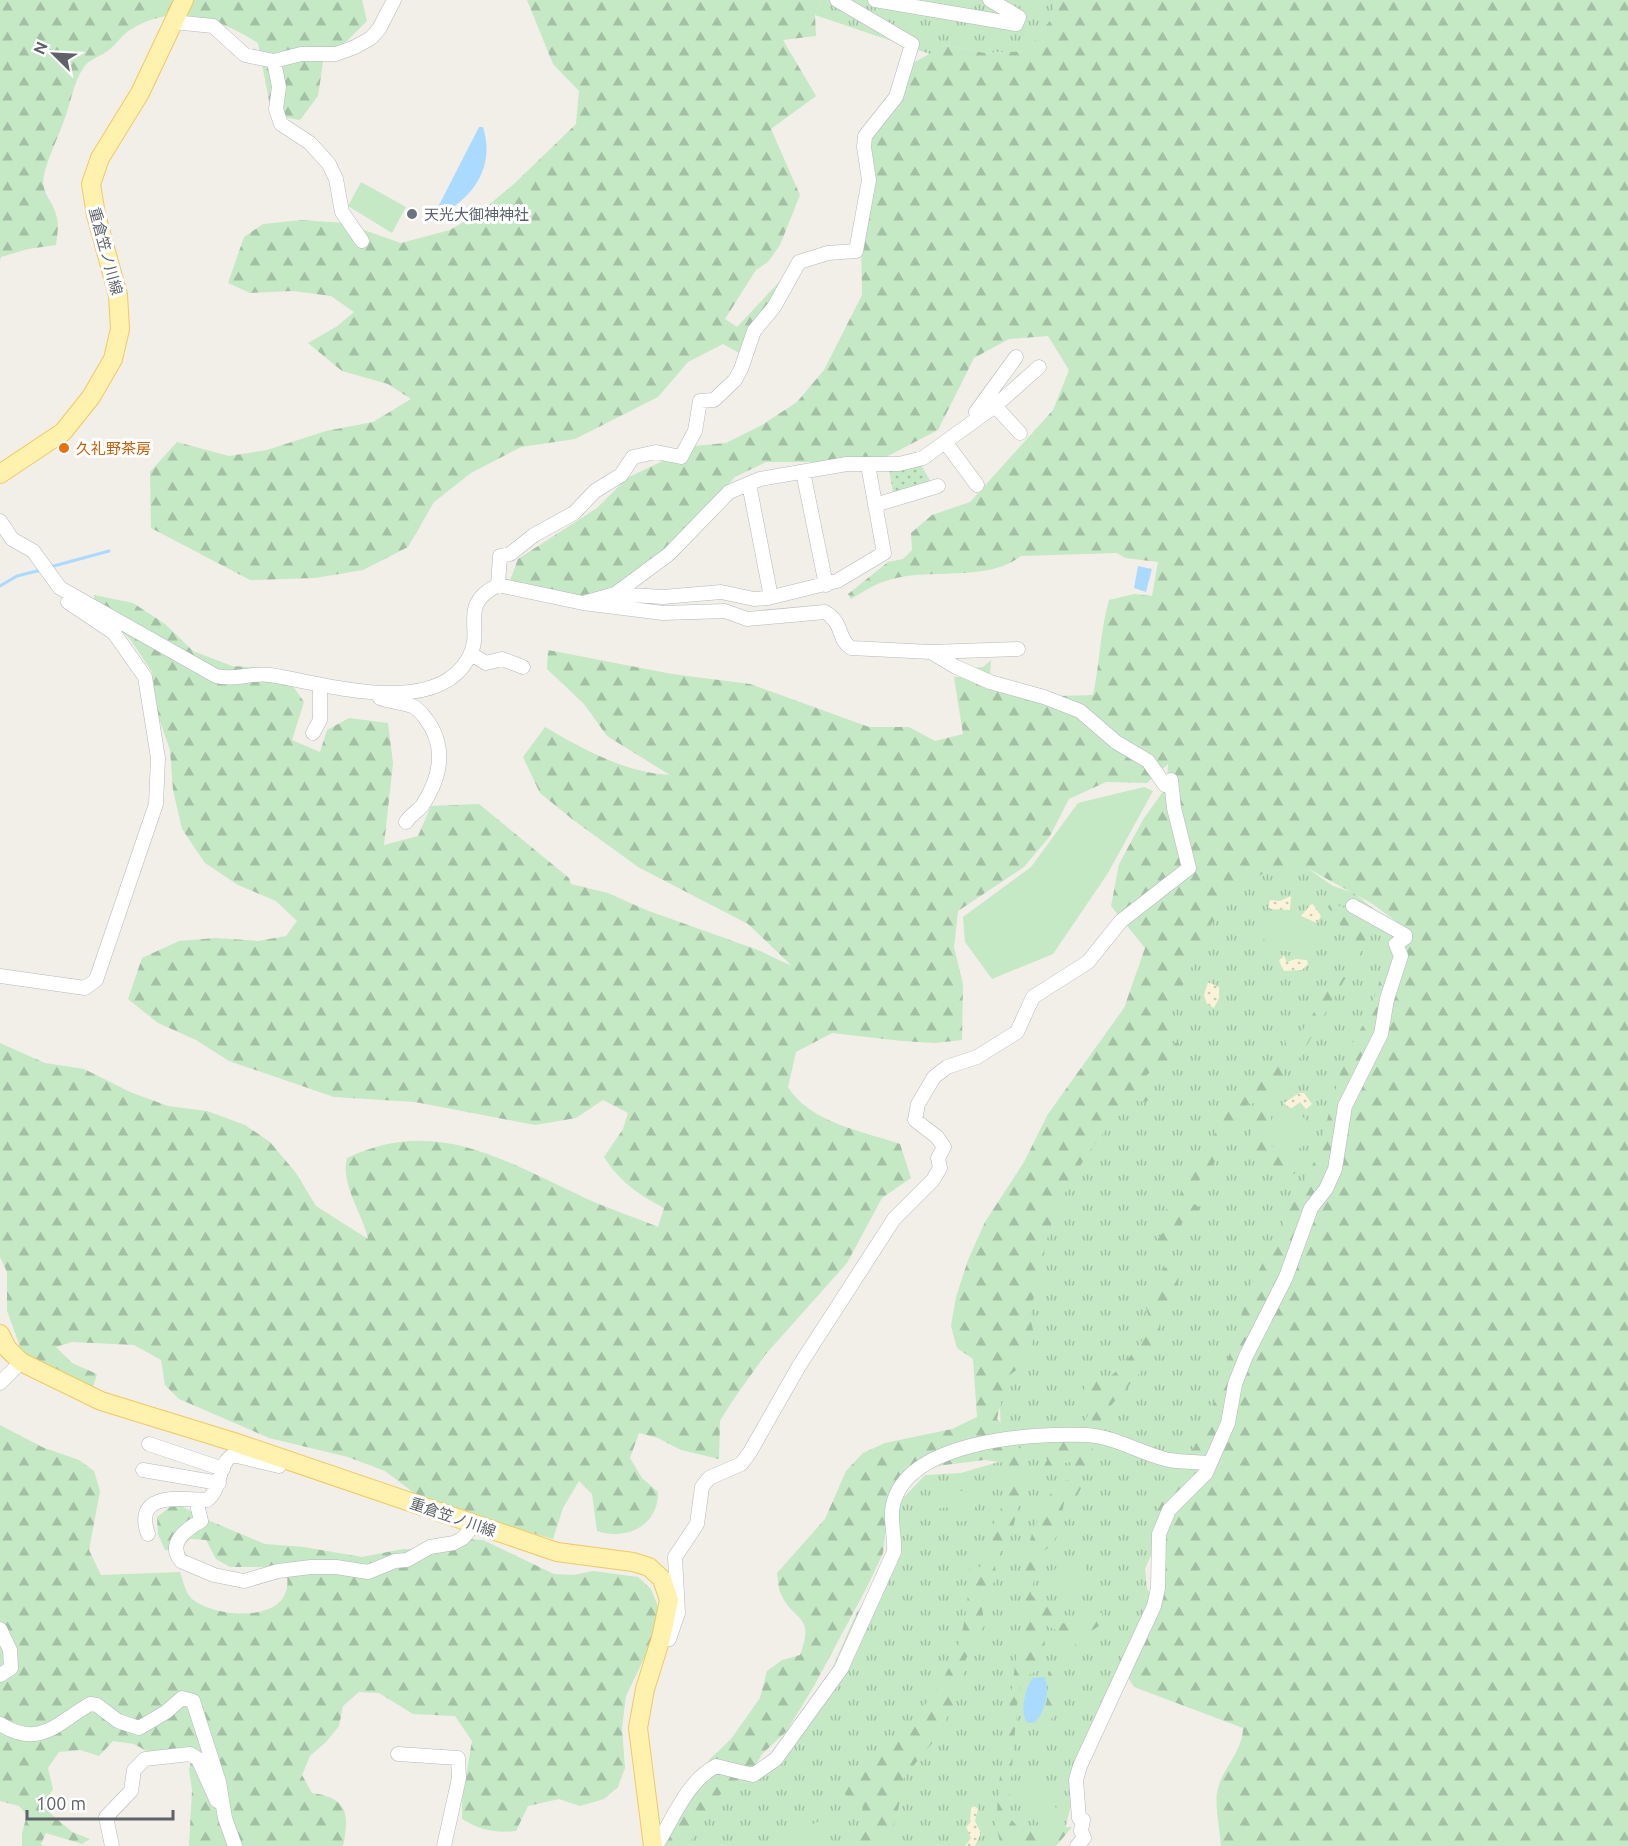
<svg xmlns="http://www.w3.org/2000/svg" width="1628" height="1846" font-family="Ubuntu,'Noto Sans JP',sans-serif">
  <style>
    .grass { fill: url(#grass-tufts) }
    .forest { fill: url(#forest-firs) }
    .sand { fill: url(#sand-dots) }
    .park { fill: url(#park-dots) }
    .pitch { fill: #c5e8c5 }
    .water { fill: #aadaff }
    .lines { fill: none; stroke-linecap: round; stroke-linejoin: round }
    .stream { stroke: #aadaff; stroke-width: 3 }
    .minor-casing { stroke: #b5b8bc; stroke-width: 15 }
    .major-casing { stroke: #f2c960; stroke-width: 20 }
    .minor { stroke: #fff; stroke-width: 14 }
    .major { stroke: #fff2af; stroke-width: 18 }
    .worship-dot { fill: #6b7280; stroke: #fff; stroke-width: 2 }
    .food-dot { fill: #e8710a; stroke: #fff; stroke-width: 2 }
    .labels { text-anchor: middle; dominant-baseline: central; stroke-width: 6; stroke-linejoin: round; paint-order: stroke }
    .worship-label { font-size: 15px; fill: #5b616d; stroke: #fff; text-anchor: start }
    .street-label { font-size: 15px; fill: #5f6368; stroke: #fff }
    .food-label { font-size: 15px; fill: #c56008; stroke: #fff; text-anchor: start }
  </style>
  <defs>
    <pattern id="grass-tufts" width="24" height="20" patternUnits="userSpaceOnUse" patternTransform="scale(1.5)"><rect width="24" height="20" fill="#c5e8c5"/><path d="M3 7l-1-3M5 7V3M7 7l1-3M15 17l-1-3M17 17v-4M19 17l1-3" fill="none" stroke="#a3c0a4"/></pattern>
    <pattern id="forest-firs" width="22" height="20" patternUnits="userSpaceOnUse" patternTransform="scale(1.5)"><rect width="22" height="20" fill="#c5e8c5"/><path d="M5 1l3.5 6h-7zM16 11l3.5 6h-7z" fill="#a3c0a4"/></pattern>
    <pattern id="sand-dots" width="8" height="8" patternUnits="userSpaceOnUse" patternTransform="scale(1.5)"><rect width="8" height="8" fill="#fbf3d9"/><path d="M2 2h.1M6 6h.1" fill="none" stroke="#cec8b4" stroke-width="1.8" stroke-linecap="round"/></pattern>
    <pattern id="park-dots" width="8" height="8" patternUnits="userSpaceOnUse" patternTransform="scale(1.5)"><rect width="8" height="8" fill="#c5e8c5"/><path d="M2 2h.1M6 6h.1" fill="none" stroke="#a3c0a4" stroke-width="1.8" stroke-linecap="round"/></pattern>
  </defs>
  <rect width="100%" height="100%" fill="#f1efe8"/>
  <path class="grass" d="M821,0H1056L1052,18L1026,51L985,53L946,45L930,54L815,15Z
    M1304,866L1333,886L1354,893L1400,930L1337,1125L1145,1569L1147,1588L1154,1602L1074,1792L1065,1830L1052,1846H687L707,1806L722,1791L755,1769L780,1744L824,1687L856,1614L891,1560L898,1509L904,1497L925,1475L961,1473L1002,1461L1000,1407L1006,1378L1023,1357L1027,1308L1049,1222L1220,894L1265,872Z"/>
  <path class="forest" d="M0,0H362L367,21L347,41L324,55L318,96L300,120L278,116L269,101L258,43C219,18 173,2 130,30C122,35 117,43 110,49C102,56 89,59 84,67C72,84 71,105 63,123C57,140 48,157 44,175C40,194 54,201 57,218C59,226 57,237 56,245L28,249L1,257L0,261Z
    M527,0H821L815,15L816,36L783,40L816,96L771,129L800,195L780,245L768,262L756,270L725,319L737,327L783,278L739,353L723,344L688,362L658,397L575,439L521,447L471,473L434,502L408,547L363,570L315,578L250,580L151,528L150,472L177,442L229,456L267,450L326,431L373,422L411,399L388,384L342,371L308,343L336,327L354,312L331,296L293,291L250,293L228,283L244,237L263,224L301,220L344,223L401,243L450,230L479,213L515,183L576,124L579,91L553,64Z
    M1056,0H1628V1846H1221C1220,1830 1215,1809 1217,1793C1221,1769 1243,1752 1243,1728L1134,1687L1120,1665L1161,1575L1155,1521L1161,1488L1193,1449L1210,1417L1249,1290L1317,1156L1345,1056L1370,1013L1397,922L1371,903L1307,868L1262,874L1230,893L1215,916L1174,1005L1171,1017L1175,1029L1163,1041L1169,1051L1175,1043L1178,1042L1184,1055L1175,1067H1155L1146,1076L1144,1083L1154,1087L1152,1099L1144,1102L1137,1100L1133,1106L1129,1104C1098,1136 1069,1177 1053,1220C1046,1237 1044,1256 1041,1274C1035,1299 1025,1309 1035,1336L1023,1365L1007,1377L997,1419C1010,1433 1025,1450 1026,1470L1012,1533L994,1563C1000,1581 989,1589 981,1604L985,1624L966,1659L957,1698L938,1736L904,1777L897,1816L884,1846H859L863,1801L848,1798L843,1791L837,1795V1786C860,1773 879,1755 897,1736C951,1682 969,1641 969,1564L980,1567L987,1563L985,1537C994,1525 1002,1511 1004,1496C1006,1483 1001,1475 1006,1463L984,1460L929,1467L912,1478L886,1528L883,1553L867,1587L814,1686L786,1732L763,1753L752,1770L725,1790L707,1808L701,1826L687,1846H664V1835L687,1807L710,1759L731,1739L760,1698L767,1671L782,1660L800,1655C816,1613 793,1623 780,1592C778,1587 778,1579 777,1573L825,1519L846,1471L863,1453L885,1443L952,1429L977,1417L973,1359L957,1348L951,1326L956,1297L968,1260L985,1222L1024,1162L1048,1114L1124,1008L1145,948L1111,906L1119,864L1144,818L1167,786L1168,764L1147,783L1106,782L1069,799L1050,836L1024,867L958,911L954,947L963,984L962,1040L935,1043L902,1041L832,1033L796,1052L788,1087C810,1123 863,1131 900,1144L911,1178L882,1198L847,1263L765,1355L731,1403L720,1421L719,1459L681,1450L658,1438L639,1433L630,1458L642,1478L658,1492C659,1525 627,1541 597,1531L592,1494L579,1481L563,1508L553,1539L488,1520L418,1496L385,1471L348,1457L269,1438L179,1399L165,1385L161,1360L134,1345L72,1342L56,1347L72,1363L97,1374L92,1390L50,1377L21,1349L7,1311V1272L0,1257V1043L45,1063L84,1069L130,1092L168,1106L207,1111L245,1125L270,1142L296,1173L316,1206L368,1239C363,1214 340,1184 347,1158C436,1115 505,1161 585,1198C609,1209 634,1217 658,1227L664,1208C639,1195 620,1182 604,1157L623,1129L628,1113L603,1100L576,1118L535,1125L415,1102L334,1097L229,1061L196,1040L158,1023L128,999L142,958L179,941L216,938L258,941L286,936L297,921L276,901L238,885L205,863L182,829L173,790L170,750L157,713L152,672L130,639L95,608L94,595L133,603L165,624L193,651L232,666L281,669L304,702L292,740L320,752L327,730L349,718L388,723L393,763L384,845L418,836L431,806L479,804L569,878L571,884L608,893L646,910L758,950L792,966L748,924L638,867L572,819L540,793L523,757L545,727C585,750 623,772 670,775L607,736L584,704L547,669L548,650L672,674L750,684L869,727H909L935,741L963,734L954,677H963L971,668L983,667L991,660L990,678L1059,696L1093,695C1100,663 1100,631 1109,600L1134,594L1152,596L1158,562L1125,558L1117,553L1021,556C987,583 929,567 889,580C876,583 863,592 851,599L848,594L888,562L903,559L912,550L911,533L932,515L970,502L1053,410L1069,370L1048,336L1009,339L974,358L938,430L886,457L833,462H766L735,477L670,546L620,584L597,593L575,596L509,583L518,559L597,508L627,478L694,446L726,443L762,425L797,402L824,370L862,295L861,234L866,147L911,64L946,45L985,53L1026,51L1052,18Z
    M1330,903L1352,910L1374,923L1373,931L1352,967L1349,966V938L1328,907Z
    M1340,971L1345,972L1346,977L1299,1059L1296,1050L1287,1051L1285,1039L1299,1036Z
    M1273,1063L1281,1064L1284,1075L1272,1093L1270,1145L1281,1154L1291,1153L1297,1157L1296,1173C1280,1182 1256,1170 1250,1152C1247,1139 1254,1122 1257,1109L1254,1103L1242,1107C1228,1133 1219,1167 1194,1184L1196,1200L1191,1203L1199,1207L1198,1215L1184,1218L1173,1244L1163,1253L1157,1248L1158,1238L1170,1225L1164,1214L1167,1208L1174,1212L1179,1204L1183,1181L1191,1177V1164L1201,1158L1234,1101L1264,1080Z
    M1172,1262C1189,1285 1168,1297 1160,1319C1158,1326 1161,1335 1159,1342C1147,1375 1112,1395 1098,1427C1091,1443 1096,1454 1084,1469L1075,1471L1070,1462L1060,1464L1053,1470L1044,1466L1047,1460L1044,1451L1037,1445L1047,1429L1082,1432L1090,1409L1082,1396L1086,1383L1092,1378L1098,1380L1099,1384C1112,1380 1151,1336 1150,1322C1149,1316 1146,1309 1145,1303L1151,1297L1152,1279Z
    M0,1425L42,1447L79,1460L94,1471L100,1491L89,1550L101,1575L180,1572C183,1580 185,1592 191,1598C211,1617 282,1624 287,1587C288,1583 287,1577 287,1573L267,1567H230L216,1559L206,1540L190,1539L176,1551L165,1550L158,1534L157,1517L175,1503L210,1521L265,1544L304,1547L362,1557L403,1549L446,1550L463,1539L483,1540L554,1574L574,1575L593,1571L638,1577L651,1589L657,1604L658,1618L648,1650L626,1696L622,1728L625,1768L618,1787L604,1799L580,1806L559,1799L528,1806L516,1831C495,1833 480,1830 462,1819V1800L472,1741L455,1716L413,1714L379,1693L359,1692L343,1706L339,1726L326,1742L310,1756L302,1775L312,1793C347,1798 350,1813 343,1846H189L192,1790L189,1770L194,1749L152,1754L134,1744L113,1741L99,1756L80,1750L59,1752L48,1768L53,1789L42,1806L72,1832L90,1839L82,1844L46,1833L41,1844L43,1846H22V1833L27,1815L19,1806L0,1801Z
    M1078,1479L1081,1488L1077,1496L1064,1503C1059,1524 1061,1543 1040,1553L1031,1594L1039,1603L1048,1605L1062,1623C1075,1626 1087,1612 1102,1613L1103,1623L1093,1630L1075,1635L1073,1639L1076,1641V1649L1072,1654C1060,1649 1058,1643 1056,1630L1043,1624L1046,1659L1042,1668L1023,1678L1018,1694L1008,1816L1018,1827L1025,1829L1072,1827L1056,1846H1001L996,1825L999,1784L1016,1658L1027,1609L1022,1595L1026,1553L1033,1531L1056,1482Z
    M1054,1667C1061,1675 1056,1715 1049,1723C1046,1727 1042,1729 1037,1730L1035,1725C1048,1711 1049,1691 1048,1672Z"/>
  <path class="sand" d="M1291,896L1290,910L1268,909L1270,900L1280,901Z
    M1312,903L1321,916L1317,923L1301,916Z
    M1283,955L1287,962L1296,959L1307,960L1308,964L1302,970L1284,971L1279,961Z
    M1208,982L1219,987V998L1214,1008L1207,1004L1204,995Z
    M1299,1093H1304L1312,1104L1306,1109L1300,1102L1292,1108L1287,1107L1284,1103Z
    M975,1806L978,1809L975,1821L981,1833L975,1846H965L971,1838L966,1827L970,1823L971,1808Z"/>
  <path class="park" d="M921,465L931,482L893,492L889,470Z"/>
  <path class="pitch" d="M361,182L406,207L392,233L348,206Z
    M1144,787L1153,791L1108,873L1053,954L992,979L965,942L963,917L1031,867L1078,803Z
    M1267,916C1285,916 1303,919 1313,936L1310,948C1296,960 1260,946 1258,928Z
    M1277 1132a17 17 0 1 1 34 0a17 17 0 1 1-34 0Z
    M943,1490L978,1492L976,1506L967,1520L959,1522L947,1507L937,1509L932,1505C931,1496 935,1493 943,1490Z
    M1077,1555L1087,1558L1083,1585L1069,1595L1062,1596L1053,1591C1050,1566 1057,1565 1077,1555Z
    M1035,1779L1041,1783L1045,1794L1057,1809L1053,1823L1047,1826C1029,1820 1012,1804 1023,1785Z
    M830,1817L832,1828L826,1833L822,1846H789L798,1830Z"/>
  <path class="water" d="M479,127H483C495,165 475,196 443,213L436,211Z
    M1138,566L1152,569L1146,592L1134,588Z
    M1044,1677C1051,1689 1044,1715 1034,1723H1028C1019,1715 1025,1687 1033,1678Z"/>
  <g class="lines">
    <path class="stream" d="M50,567L109,551
      M0,586L17,576L41,570"/>
    <g class="minor-casing">
      <path id="minor" d="M875,0L1016,24L1019,17L990,0
        M173,22L213,26L245,55L274,61L301,54H336L355,47L371,38L379,29L394,0
        M274,61L279,87L276,109L281,124L310,143L329,164L336,179L342,212L362,241
        M995,406L1020,433
        M978,415L976,412L1016,357
        M946,443L977,485
        M803,472L826,585
        M749,484L771,597
        M875,505L938,486
        M0,521L12,539L33,551L60,588L216,676C234,681 252,672 270,675C323,683 434,719 468,659C486,629 456,606 498,585L583,603L615,594L669,554L729,492L760,479L847,464H899L923,458L995,406L1039,367
        M498,585L500,556L510,554L534,535L574,513L595,491L621,475L633,457L656,452L681,457L695,431L700,401L714,400L735,380L741,369L754,331L774,307L799,262L828,253L856,251L869,180L864,147L865,136L896,97L912,44L837,0
        M615,594L663,597L721,592L754,599L768,598L837,581L884,553L868,465
        M583,603L663,613L725,611L747,619L825,612C844,623 837,639 851,648L931,652L956,667L990,682L1044,697L1080,711L1116,742L1148,761L1165,785L1171,780L1174,808L1189,868L1121,921L1088,962L1033,997L1017,1032L977,1057L947,1067L934,1077L918,1104L915,1120L937,1137L944,1147L938,1158L940,1168L933,1180L894,1219L799,1366L750,1452L741,1464L709,1478L702,1487L697,1524L675,1557L678,1613L669,1639L661,1638
        M931,652L1018,649
        M471,654L486,663L502,659L523,667
        M380,698C390,702 402,702 412,706C418,708 422,714 426,719C447,747 441,777 422,806C417,812 411,814 406,822
        M313,733L320,720V685
        M0,976L85,988L96,980L156,804L158,758L145,677L114,633L68,602
        M0,1383L21,1362
        M149,1444L223,1469
        M143,1470L219,1483
        M196,1500L201,1521C186,1529 167,1543 181,1561L214,1575L244,1581L278,1571L311,1567H336L368,1572L395,1561L407,1560L430,1547L454,1543L463,1538L474,1525
        M148,1534C133,1491 181,1499 207,1500C222,1489 217,1464 233,1455L279,1466
        M0,1629L10,1650L11,1668L0,1675
        M0,1724C40,1749 57,1723 90,1704L97,1705L118,1721L139,1728L166,1712L182,1698L193,1701L219,1782L225,1818L235,1846
        M398,1754L458,1758L459,1778L444,1846
        M112,1846L106,1817L131,1791L134,1770L145,1759L190,1754L198,1759L217,1801
        M656,1846C673,1819 687,1781 716,1766L753,1775L776,1759L841,1669L894,1552C895,1538 891,1524 892,1511C900,1440 1033,1433 1086,1435C1114,1436 1142,1454 1169,1460C1183,1462 1197,1462 1210,1463
        M1077,1846L1084,1838L1081,1831L1083,1820L1079,1818L1076,1780L1080,1766L1154,1606L1158,1588L1159,1534L1169,1510L1206,1473L1228,1423L1235,1384L1246,1356L1286,1277L1311,1208L1326,1189L1335,1169L1345,1106L1381,1034L1387,999L1401,956L1396,944L1405,938V935L1353,906"/>
    </g>
    <g class="major-casing">
      <path id="major" d="M0,474L63,432L91,397L113,359L120,329L118,295L96,215L91,184L100,158L140,93L184,0
        M0,1334L7,1348L21,1362L101,1401L234,1442L557,1552L633,1562L649,1567L662,1579L669,1600L661,1638L645,1689L638,1728L653,1846"/>
    </g>
    <use href="#minor" class="minor"/>
    <use href="#major" class="major"/>
  </g>
  <circle class="worship-dot" cx="412" cy="214" r="6"/>
  <circle class="food-dot" cx="64" cy="448" r="6"/>
  <g class="labels">
    <g class="worship-label">
      <text x="424" y="214">天光大御神神社</text>
    </g>
    <g class="street-label">
      <text transform="translate(106 251) rotate(75)">重倉笠ノ川線</text>
      <text transform="translate(453 1517) rotate(19)">重倉笠ノ川線</text>
    </g>
    <g class="food-label">
      <text x="76" y="448">久礼野茶房</text>
    </g>
  </g>
  <g transform="translate(54 54) rotate(294)" stroke="#ffffff" stroke-width="4.5" paint-order="stroke">
  <path d="M0-4.5L10 22L0 15L-10 22Z" fill="#5f6368"/>
  <text y="-9" font-size="16" font-weight="bold" text-anchor="middle" fill="#5f6368">N</text>
  </g>
  <path d="M27 1810v9h146v-9" fill="none" stroke="#5f6368" stroke-width="3"/>
  <text x="36" y="1810" font-size="18" fill="#5f6368" stroke="#ffffff" stroke-width="4.5" paint-order="stroke">100 m</text>
</svg>
